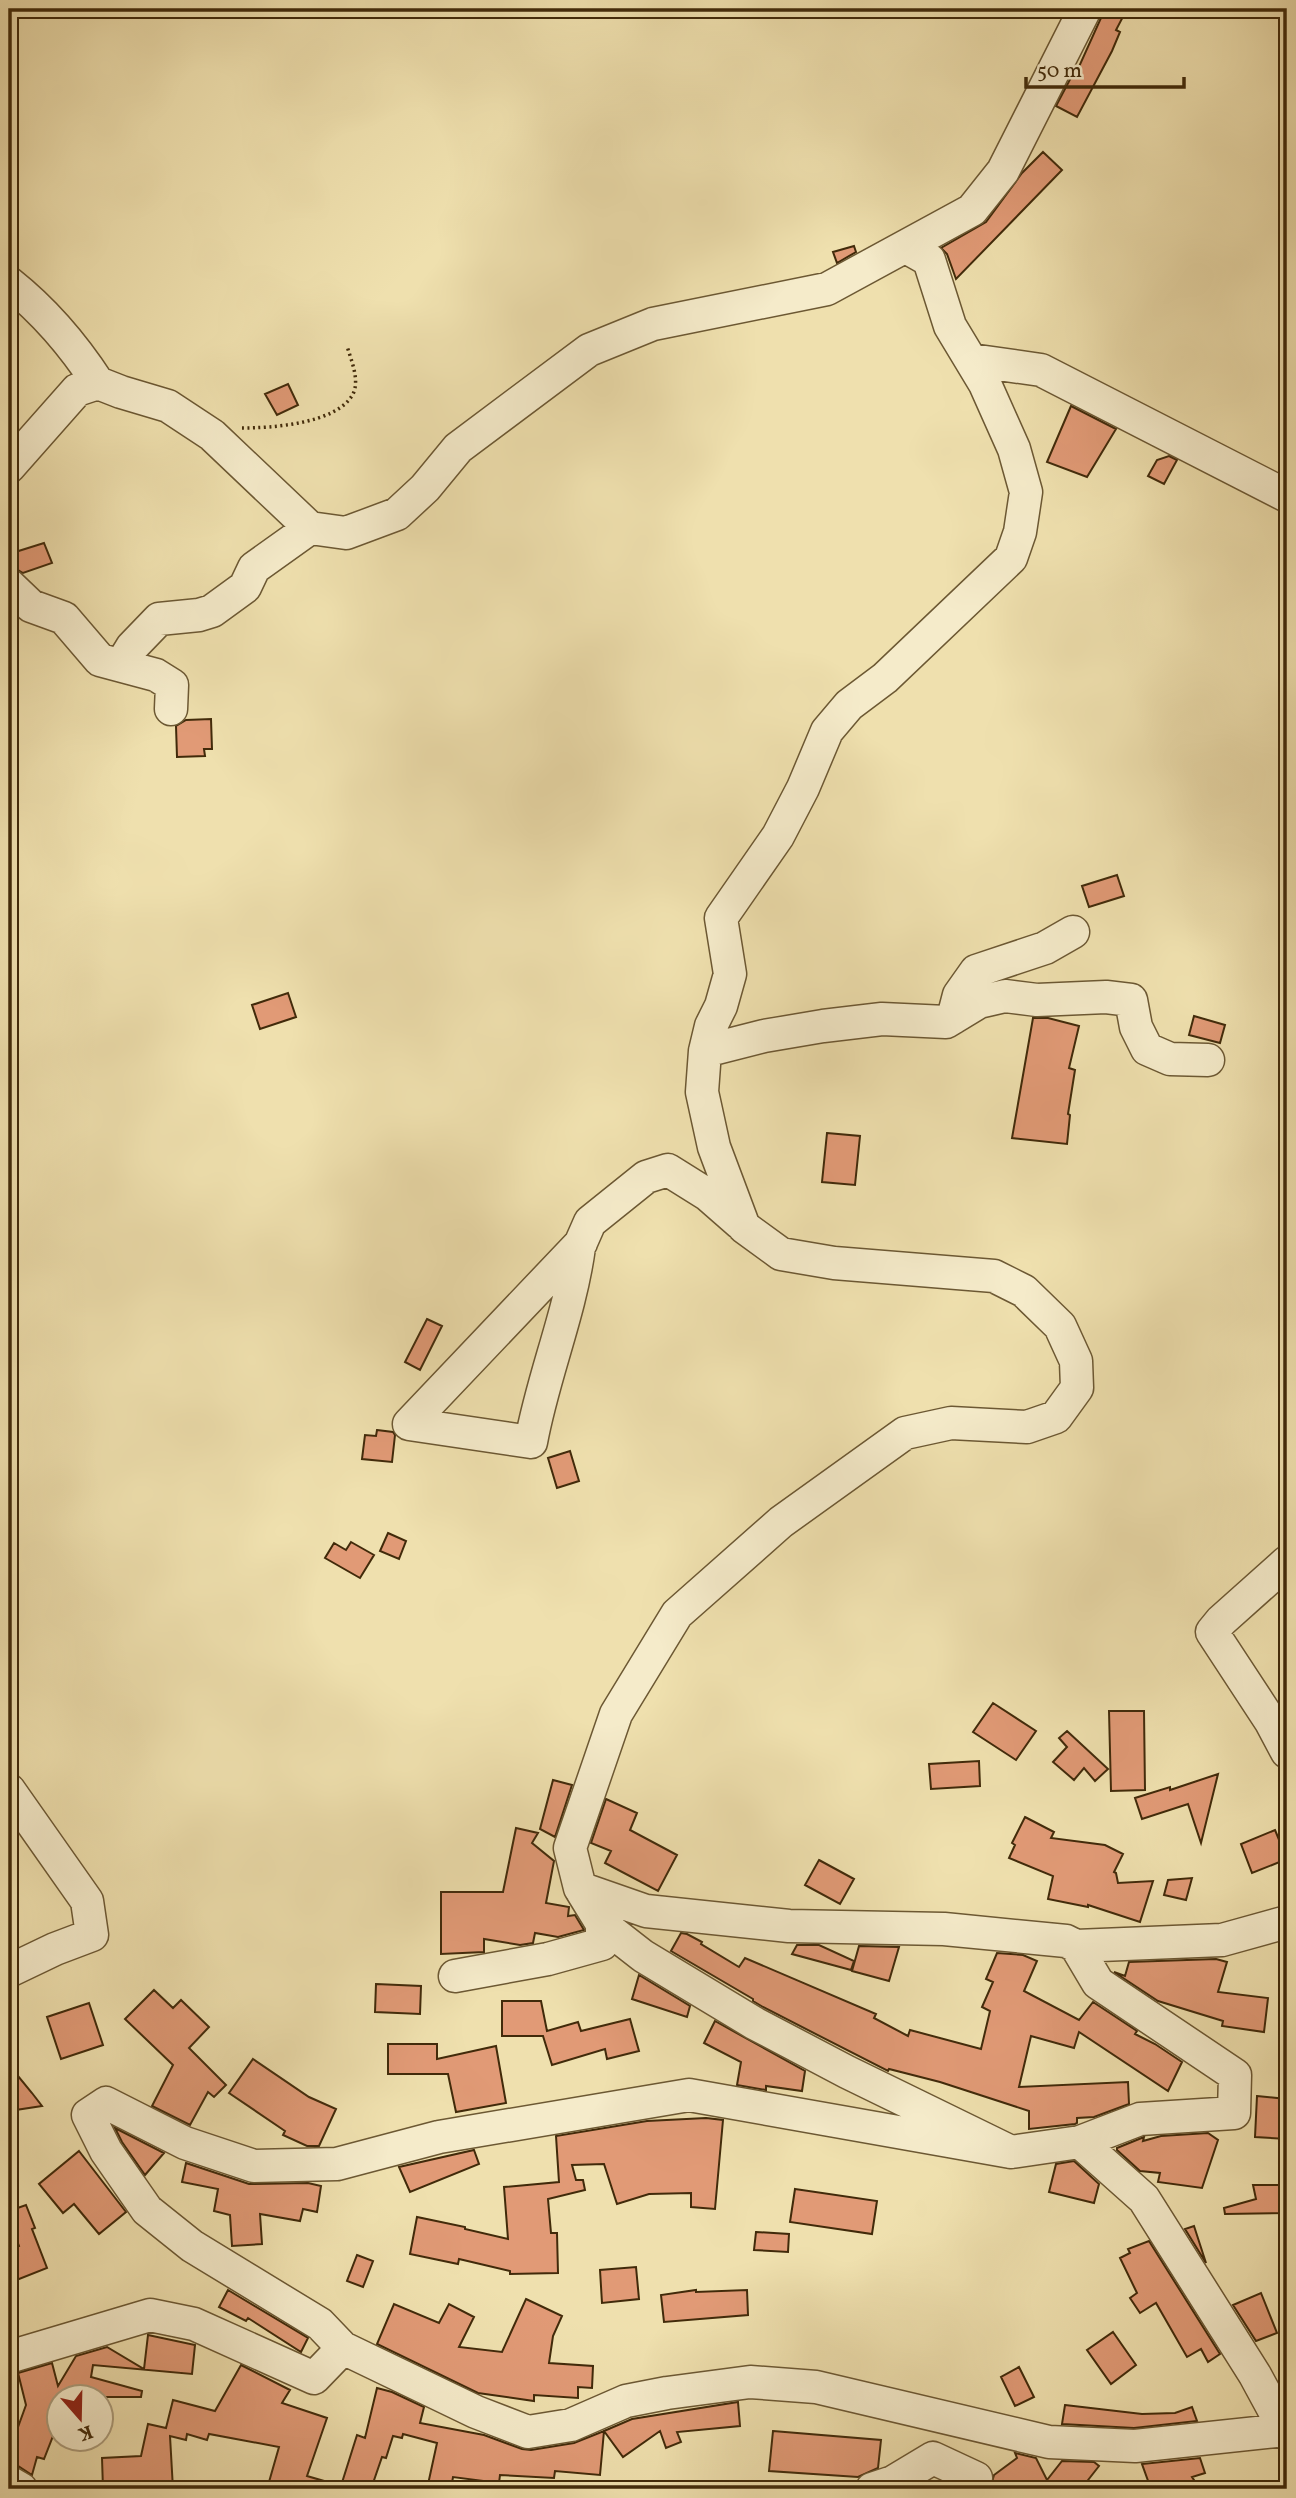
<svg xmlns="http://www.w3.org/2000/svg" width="1296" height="2498" font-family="Vollkorn,serif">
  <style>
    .building { fill: #e19a76; stroke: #412a0a; stroke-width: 2 }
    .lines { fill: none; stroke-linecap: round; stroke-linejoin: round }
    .minor-casing { stroke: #6c5833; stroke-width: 35 }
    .path { stroke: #412a0a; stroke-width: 3.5; stroke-dasharray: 2 3.5; stroke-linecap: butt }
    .minor { stroke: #f5ebca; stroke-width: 32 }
  </style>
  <rect width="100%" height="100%" fill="#efe0ae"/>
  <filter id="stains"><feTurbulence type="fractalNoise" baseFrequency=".00286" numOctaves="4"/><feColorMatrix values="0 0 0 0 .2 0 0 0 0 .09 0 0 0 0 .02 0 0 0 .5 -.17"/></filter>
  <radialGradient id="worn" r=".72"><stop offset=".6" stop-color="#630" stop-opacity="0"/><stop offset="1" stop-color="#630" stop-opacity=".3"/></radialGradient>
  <path class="building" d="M1105,9H1127L1116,30L1120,32L1112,51L1077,117L1056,106L1076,68L1078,69Z
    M1043,152L1062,170L956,279L947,254L941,248L986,222L1022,173Z
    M854,246L856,252L837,263L833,252Z
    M288,384L298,405L277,415L265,394Z
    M1071,406L1116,429L1087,477L1047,462Z
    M1169,456L1177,460L1164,484L1148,476L1157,460Z
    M44,543L52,563L23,573L13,567L9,554Z
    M211,719L212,749H204L205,756L177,757L176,726L186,720Z
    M1117,875L1124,896L1089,907L1082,886Z
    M288,993L296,1017L260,1029L252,1005Z
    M1194,1016L1225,1025L1220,1043L1189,1035Z
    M1033,1018H1048L1079,1026L1069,1068L1075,1070L1068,1114L1070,1115L1067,1144L1012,1138Z
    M827,1133L860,1136L855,1185L822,1182Z
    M427,1319L442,1326L420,1370L405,1362Z
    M377,1430L393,1432L395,1435L392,1462L362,1459L365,1435L376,1436Z
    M570,1451L579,1481L557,1488L548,1458Z
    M388,1533L406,1541L399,1559L380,1551Z
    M351,1542L374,1555L360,1578L325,1558L334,1543L346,1550Z
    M993,1703L1036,1731L1016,1760L973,1732Z
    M1109,1711H1144L1145,1790L1111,1791Z
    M1067,1731L1108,1769L1095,1781L1084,1768L1074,1780L1053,1762L1067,1747L1059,1738Z
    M979,1761L980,1786L931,1789L929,1764Z
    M1218,1774L1201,1843L1188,1804L1142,1819L1135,1798L1170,1787V1790Z
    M553,1780L572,1785L555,1837L540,1829Z
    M606,1799L637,1813L630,1830L677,1855L658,1891L605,1863L611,1851L591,1843Z
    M1025,1817L1054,1832L1051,1838L1105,1845L1123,1854L1114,1872L1116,1873L1118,1883L1153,1881L1140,1922L1088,1905V1907L1048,1899L1053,1876L1009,1858L1015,1845L1012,1843Z
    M516,1828L538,1833L532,1843L554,1861L546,1903L569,1907L568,1916L575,1915L584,1930L558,1937L535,1933L533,1943L520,1945L484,1939V1952L441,1954V1892H503Z
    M1275,1830L1287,1859L1252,1873L1241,1844Z
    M819,1860L854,1879L840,1904L805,1885Z
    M1192,1878L1186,1900L1164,1895L1168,1880Z
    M681,1933L687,1934L702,1942L701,1944L739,1967L745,1958L876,2014L874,2018L908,2036L910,2030L981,2049L990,2011L982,2007L993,1982L986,1979L997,1953L1023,1955L1037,1961L1024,1991L1079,2020L1093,2002L1137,2031L1135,2034L1155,2044L1182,2062L1168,2091L1079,2032L1074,2048L1031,2036L1019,2087L1128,2082L1129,2104L1094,2117L1077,2118V2123L1075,2124L1029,2129V2111L940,2082L889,2069L888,2071L763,2007L753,2001V1999L671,1951Z
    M797,1945H819L854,1961L851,1970L792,1954Z
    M859,1946L899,1947L889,1981L852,1971Z
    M1216,1959L1227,1962L1218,1992L1268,1998L1264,2032L1222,2026L1223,2021L1158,2001L1114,1972L1125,1976L1129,1962Z
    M639,1975L690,2006L687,2017L632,1999Z
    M376,1984L421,1986L420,2014L375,2012Z
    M154,1990L173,2008L181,2000L209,2027L189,2048L226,2085L214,2097L208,2092L190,2125L152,2106L173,2065L125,2019Z
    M502,2001H541L547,2031L578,2022L581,2031L630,2019L639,2051L607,2059L605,2049L552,2065L543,2036H502Z
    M89,2003L103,2045L61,2059L47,2017Z
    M715,2021L805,2071L802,2091L766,2086V2090L737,2085L741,2062L704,2043Z
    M388,2044H437V2059L496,2046L506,2103L456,2112L448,2074H388Z
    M253,2059L309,2097L336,2109L319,2146H307L283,2135L285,2131L229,2093Z
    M9,2065L32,2093L42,2106L9,2111Z
    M1257,2096L1286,2099L1283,2121L1287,2122V2139L1255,2137Z
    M706,2118L723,2120L715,2209L691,2207V2193L649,2194L617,2204L604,2164L572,2165L576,2180H583L585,2190L548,2199L551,2233H557L558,2273L510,2274V2271L459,2259L458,2264L410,2254L417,2217L465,2227V2229L508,2239L504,2187L559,2182L556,2136L647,2121Z
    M115,2128L164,2153L145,2175L122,2142Z
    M1208,2133L1218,2140L1202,2188L1158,2182L1160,2173L1140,2171L1117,2150V2148L1144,2137L1143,2141L1161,2136Z
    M474,2150L479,2164L410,2192L399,2167Z
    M79,2151L126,2212L99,2234L74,2204L63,2213L39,2184Z
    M1074,2161L1099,2184L1094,2203L1049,2192L1056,2164Z
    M186,2163L249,2184L308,2183L321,2186L317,2212L303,2209L300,2221L260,2214L262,2244L232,2246L230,2215L214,2211L218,2189L182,2182Z
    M1253,2185H1287V2213L1225,2214L1224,2208L1256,2199Z
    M795,2189L877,2201L872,2234L790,2222Z
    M26,2205L35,2228L32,2229L47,2268L9,2283V2251L19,2246L9,2219V2211Z
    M1194,2226L1206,2263L1185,2229Z
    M756,2232L789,2234L788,2252L754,2250Z
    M1149,2241L1220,2354L1208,2362L1201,2349L1187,2357L1156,2303L1140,2313L1130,2298L1137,2293L1120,2258L1130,2253L1128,2249Z
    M357,2255L373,2261L363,2287L347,2281Z
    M636,2267L639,2299L602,2303L600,2270Z
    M228,2290L308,2338L301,2352L248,2318L246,2321L219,2307Z
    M696,2290V2292L747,2290L748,2315L664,2322L661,2295Z
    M1261,2293L1277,2333L1256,2341L1233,2305Z
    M526,2299L562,2316L553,2336L549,2363L593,2366L592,2388L578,2387V2398L534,2395V2401L478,2393L377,2344L394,2304L439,2323L449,2304L474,2317L459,2347L502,2352Z
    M1113,2332L1136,2365L1111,2384L1087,2350Z
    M148,2335L195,2345L192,2374L93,2365L91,2377L142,2391L141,2397H60V2418L44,2459L37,2457L32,2475L18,2466L9,2464V2452L26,2405L18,2373L52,2363L58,2386L76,2356L107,2347L144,2369Z
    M241,2365L290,2390L282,2403L327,2418L307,2476L338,2485L337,2489H267L279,2447L209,2434L207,2440L187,2434L186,2440L170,2436L173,2489H103L102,2458L141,2456L148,2424L166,2428L173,2400L215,2411Z
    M1019,2367L1034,2397L1015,2406L1001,2377Z
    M377,2388L392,2392L424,2407L420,2423L484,2435L522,2449L531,2450L574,2443L604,2431L600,2475L555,2471L554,2478L500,2475L499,2483L453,2477L451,2489H427L437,2443L403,2434L402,2438L393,2436L386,2458L382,2457L371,2489H340L357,2435L365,2438Z
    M738,2402L740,2426L677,2432L681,2442L666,2448L660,2431L623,2457L604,2431L632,2419Z
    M1065,2405L1142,2414L1175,2413L1192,2407L1197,2421L1134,2428L1062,2424Z
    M773,2431L881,2440L878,2468L858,2477L769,2471Z
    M1015,2453L1036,2458L1047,2480L1062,2461L1094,2462L1099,2466L1081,2489H990L994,2475L1017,2458Z
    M1200,2458L1205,2473L1192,2477L1200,2489H1151L1142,2464Z"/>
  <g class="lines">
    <g class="minor-casing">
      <path id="minor" d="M906,247L929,260L950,326L985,384L1014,449L1026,492L1020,532L1011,558L885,678L849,705L827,731L803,788L778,836L721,918L730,974L721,1006L711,1026L705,1051L702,1092L714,1147L744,1227L781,1254L834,1263L994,1276L1024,1291L1060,1326L1076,1361L1077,1388L1056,1417L1027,1427L951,1423L905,1433L781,1522L677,1614L616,1714L570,1848L580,1888L602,1924L643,1956L754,2023L847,2072L1011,2152
        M9,283C43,310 74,346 98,383
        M971,360L1041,370L1287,496
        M9,467L77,390L98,383L121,392L168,406L212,435L310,528L346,533L397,514L425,488L458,448L589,350L653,324L827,289L972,210L1003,171L1085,9
        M9,585L31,606L64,618L100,660L156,675L172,685L171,709
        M121,665L132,647L159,619L199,615L212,611L245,587L254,568L310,528
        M953,1018L959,995L976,971L1045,948L1073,932
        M705,1051L764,1036L823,1026L882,1019L946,1022L979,1002L1005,996L1037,1000L1106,997L1131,1000L1136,1027L1147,1049L1170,1059L1208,1060
        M581,1243L409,1424L531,1442C543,1376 570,1314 579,1247L590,1222L646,1177L668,1170L708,1195L740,1223
        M1287,1562L1221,1621L1212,1632L1271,1722L1287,1752
        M9,1790L87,1901L92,1935L55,1949L9,1971
        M580,1888L646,1911L789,1926L944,1929L1066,1941L1076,1946L1222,1940L1287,1922
        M455,1976L548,1959L602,1944V1924
        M1080,2142L1144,2199L1255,2375L1287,2434
        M343,2348L476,2412L528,2432L571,2425L626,2401L667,2393L750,2382L816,2387L1049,2442L1135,2446L1285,2430
        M9,2357L150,2315L194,2324L314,2378L343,2348L320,2324L192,2246L147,2210L106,2151L88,2115L106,2103L185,2143L254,2166L337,2164L439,2137L689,2095L1011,2152L1080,2142L1140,2119L1234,2113L1235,2075L1098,1983L1076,1946
        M9,2482L21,2489
        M872,2489L893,2482L933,2458L976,2478"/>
    </g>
    <path class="path" d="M242,428C271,428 337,424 353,394C360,380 351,360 347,346"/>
    <use href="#minor" class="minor"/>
  </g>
  <rect width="1296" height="2498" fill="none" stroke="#efe0ae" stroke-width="35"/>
  <rect x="10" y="10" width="1275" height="2477" fill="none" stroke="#412a0a" stroke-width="3.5"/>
  <rect x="18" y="18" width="1261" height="2463" fill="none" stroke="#412a0a" stroke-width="2"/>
  <g transform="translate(80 2418) rotate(160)"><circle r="33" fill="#f5ebca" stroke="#ad9e7d" stroke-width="2"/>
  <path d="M0-5L12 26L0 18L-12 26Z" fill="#8f2418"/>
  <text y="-10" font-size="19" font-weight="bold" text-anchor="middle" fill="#412a0a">K</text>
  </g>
  <path d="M1026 77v10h158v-10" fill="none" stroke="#412a0a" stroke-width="3.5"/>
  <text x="1037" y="77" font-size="21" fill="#412a0a" stroke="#f5ebca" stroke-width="5" paint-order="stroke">50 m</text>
  <rect width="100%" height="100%" filter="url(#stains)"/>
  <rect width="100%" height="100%" fill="url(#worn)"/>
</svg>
